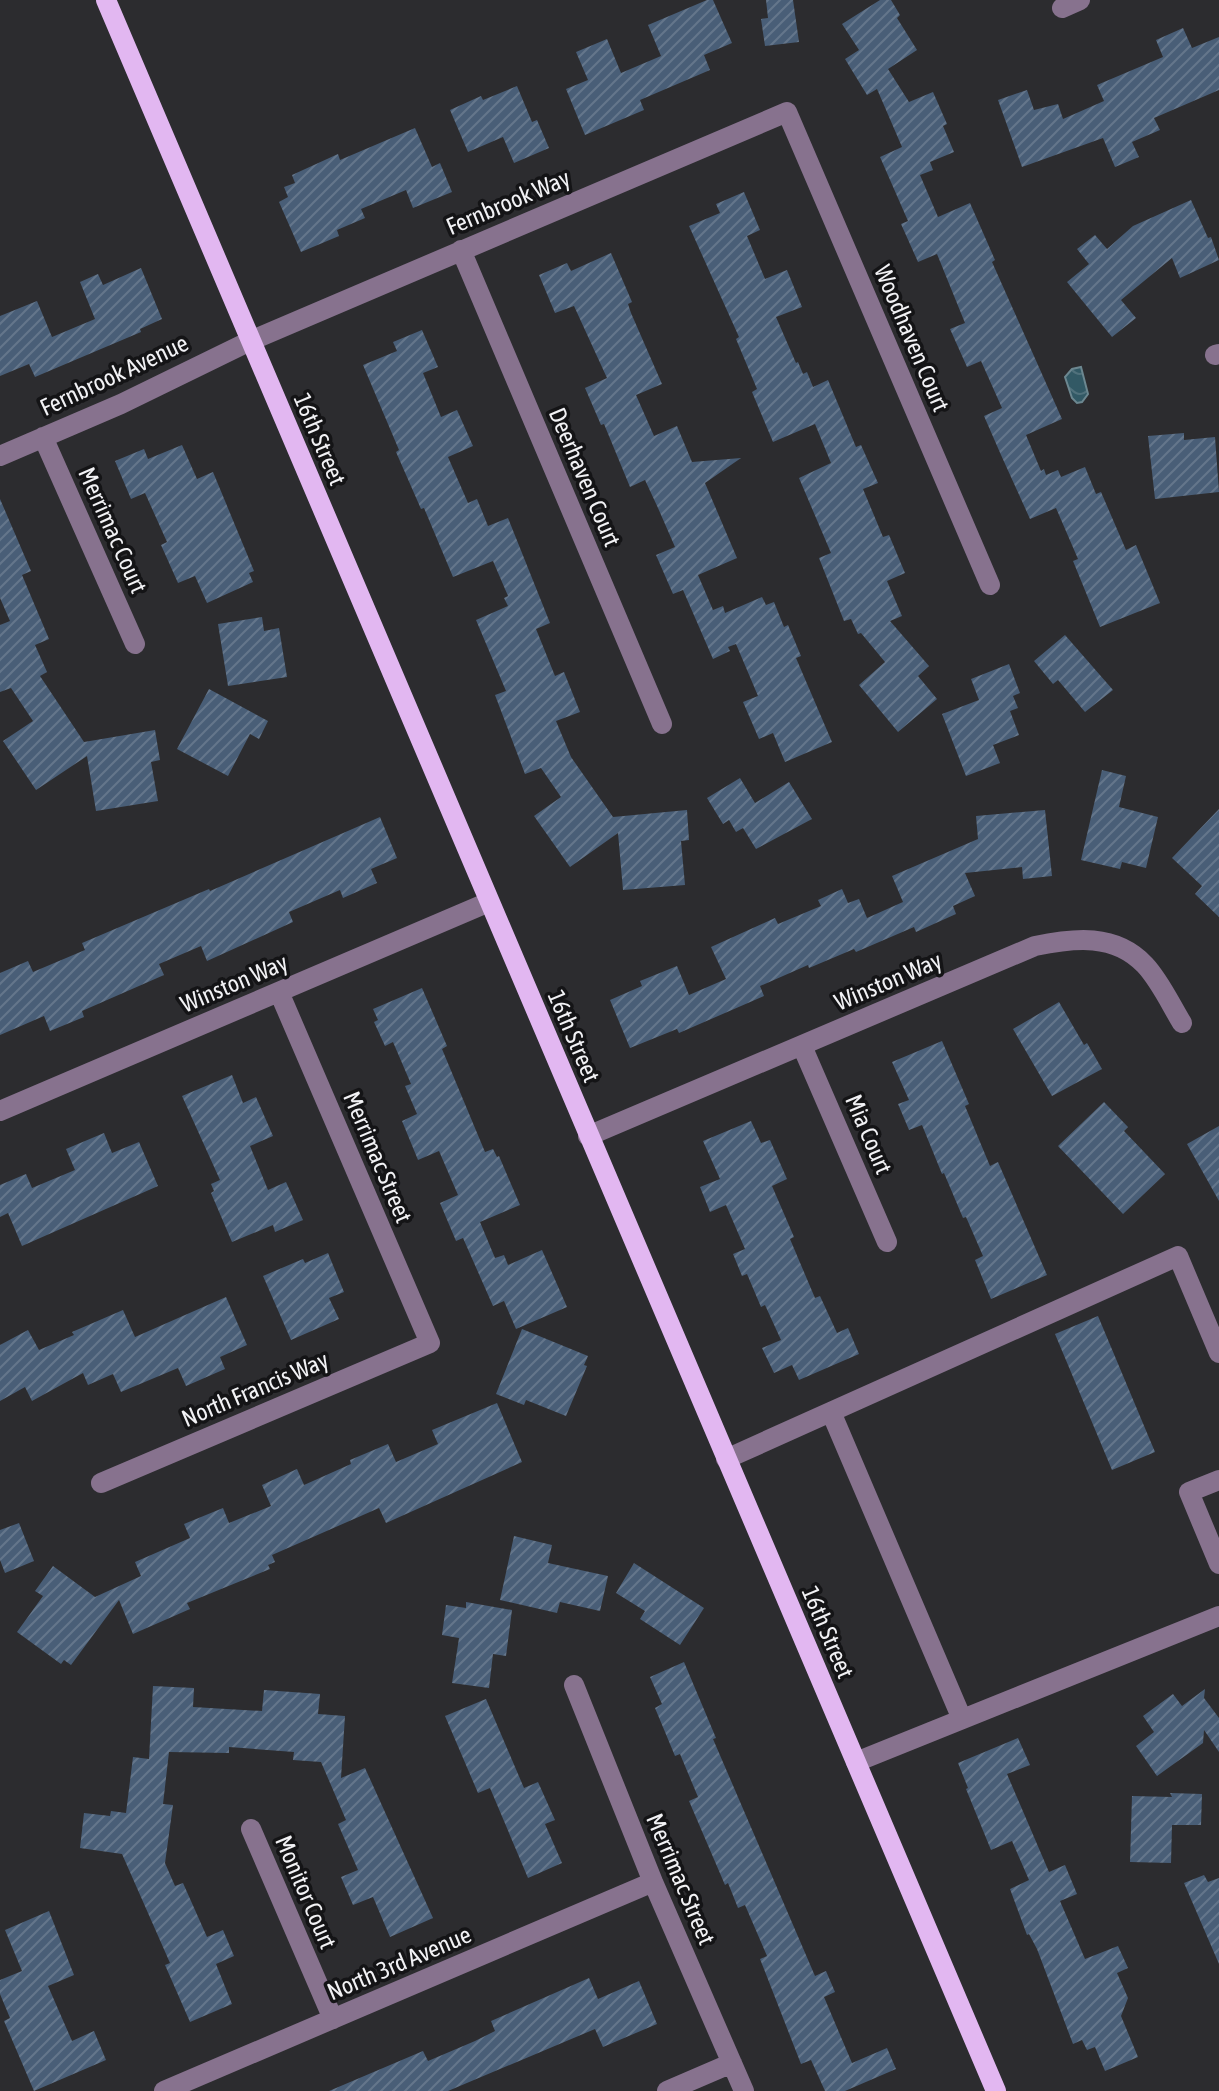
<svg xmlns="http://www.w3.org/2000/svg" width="1219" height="2091" font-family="'Asap Condensed',sans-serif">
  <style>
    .water { fill: url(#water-waves); stroke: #6c8790; stroke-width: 2 }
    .building { fill: url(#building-hatch) }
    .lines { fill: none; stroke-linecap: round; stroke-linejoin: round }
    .minor { stroke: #87728e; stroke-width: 20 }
    .major { stroke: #e2b7f1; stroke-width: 20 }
    .labels { text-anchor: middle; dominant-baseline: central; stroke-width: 7; stroke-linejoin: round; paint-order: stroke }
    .street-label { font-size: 24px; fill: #f2f2f5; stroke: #141416 }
  </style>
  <defs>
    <pattern id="water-waves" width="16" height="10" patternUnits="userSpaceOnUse" patternTransform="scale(2)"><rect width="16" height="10" fill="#325965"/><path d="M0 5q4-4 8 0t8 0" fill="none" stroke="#50717c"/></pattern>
    <pattern id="building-hatch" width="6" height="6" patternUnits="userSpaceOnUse" patternTransform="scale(2)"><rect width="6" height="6" fill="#495e77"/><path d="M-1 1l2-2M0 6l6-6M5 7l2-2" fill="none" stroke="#64768b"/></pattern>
  </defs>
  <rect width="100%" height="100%" fill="#2c2c2f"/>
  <path class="water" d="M1081,367L1088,394L1082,402L1077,403L1072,398L1065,377L1072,369Z"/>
  <path class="building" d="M707,0H713L732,43L704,55L710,70L640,100L644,110L585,135L566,89L588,80L576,52L607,39L621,73L661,56L648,25Z
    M766,0H793L799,42L765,46L761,19L768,18Z
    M880,0H891L900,15L897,18L917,50L888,69L909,102L933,92L947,124L943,126L954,152L930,162L933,170L920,175L938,217L970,203L995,260L992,262L1062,419L1026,435L1041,471L1044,469L1046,475L1058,470L1061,477L1085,467L1096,494L1101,492L1126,550L1136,545L1160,603L1100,627L1073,561L1078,559L1056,508L1030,519L1001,455L984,416L1002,408L981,361L967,367L950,329L965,323L937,254L918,262L901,224L908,221L880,157L902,147L877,89L867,95L845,59L859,50L842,24Z
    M1183,28L1192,48L1219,37V90L1154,118L1160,130L1132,142L1139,157L1115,167L1103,138L1022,167L998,100L1027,90L1034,110L1058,104L1063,119L1104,101L1097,85L1163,57L1156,40Z
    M517,86L532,122L537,120L549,148L514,163L503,137L468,152L450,110L481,96L483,100Z
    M415,128L432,167L440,163L452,192L413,208L406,190L361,209L365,218L337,230L339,236L301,252L279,202L288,197L284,187L295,183L292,175L338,154L340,160Z
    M744,192L760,230L747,236L765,279L787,270L802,307L776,317L796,363L798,362L803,374L807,372L813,387L828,380L856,447L861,445L878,483L863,489L883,537L889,535L905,573L887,581L902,616L890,621L929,666L918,676L937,699L898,732L859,685L885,662L861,633L858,634L851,619L844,621L819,558L831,553L799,478L831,463L815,424L773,442L752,392L757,389L736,339L739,337L689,226L720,213L716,204Z
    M1191,200L1208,238L1211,237L1219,260L1180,278L1172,258L1121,300L1136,318L1112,337L1067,282L1089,264L1077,249L1095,235L1107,249L1133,226Z
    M611,253L632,302L628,304L631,313L662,384L636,395L654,436L677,426L692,462L741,458L705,483L737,558L698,575L713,610L723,606L725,613L762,597L766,605L774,602L784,627L788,625L801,656L796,658L832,742L785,762L773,733L759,739L743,702L758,696L736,644L728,647L730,651L713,659L683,590L673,594L656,555L675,547L658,508L645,480L630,487L604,424L601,425L585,388L607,378L574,306L555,313L539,275L567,263L571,271Z
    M141,268L162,319L140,329L141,332L35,377L29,364L0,376V316L37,301L52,337L95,319L80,282L98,274L103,285Z
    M422,330L438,367L423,373L441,417L457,410L473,446L448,457L468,503L477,499L488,526L508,518L550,623L536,629L555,676L564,672L580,712L556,721L571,757L613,817L687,810L689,840L681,841L685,885L623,890L618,833L570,867L534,816L561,797L541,768L525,774L495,695L506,691L476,620L508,606L504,598L508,596L493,561L453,577L424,508L421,509L396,452L399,450L363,365L397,351L393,342Z
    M1184,433V440L1215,437L1219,492L1155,499L1148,436Z
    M182,445L197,479L213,472L254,571L249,573L253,582L207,603L195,576L178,583L161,545L167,542L145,493L131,499L115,461L144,449L148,459Z
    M0,499L31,571L22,575L49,639L35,645L47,672L40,676L84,742L155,730L160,760L151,762L158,801L96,811L87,756L36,790L3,741L33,721L11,688L0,692V625L10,621L0,598Z
    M262,617L264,631L279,628L287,677L228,686L218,624Z
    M1065,635L1113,690L1085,712L1058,680L1053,684L1034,661Z
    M1009,664L1020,693L1013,696L1018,708L1010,711L1019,735L993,745L1000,763L966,776L942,714L979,700L971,679Z
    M209,689L268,721L259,739L250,734L228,776L177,749Z
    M1102,770L1126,776L1119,807L1158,817L1146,868L1122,862L1120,869L1081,860Z
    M740,778L755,803L789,782L812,819L756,849L743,828L736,832L729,820L723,824L707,798Z
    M1219,809V917L1195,894L1202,886L1172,858Z
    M1045,810L1052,876L1023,879L1022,867L965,873L975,896L953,906L956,914L916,932L914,927L856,952L854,949L809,968L808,965L760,986L764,996L679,1033L677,1029L630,1048L610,1000L642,986L640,981L677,966L689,995L726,979L711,947L775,918L778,924L821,906L818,900L842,889L848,903L859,899L867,918L903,902L892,876L978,839L976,816Z
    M380,817L397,858L371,869L377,883L343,898L340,890L289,912L293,922L207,961L201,946L159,964L164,975L82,1011L84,1017L50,1031L44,1016L0,1035V973L28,961L33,972L85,950L82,943L209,889L210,891Z
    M422,988L447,1046L442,1049L485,1152L493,1149L497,1157L499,1156L520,1205L480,1222L495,1258L504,1255L508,1265L542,1250L567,1307L516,1329L504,1301L493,1306L463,1238L456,1241L440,1203L458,1195L439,1151L418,1160L402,1121L417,1114L405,1086L411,1084L393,1042L385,1046L374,1022L378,1020L373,1009Z
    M1059,1002L1084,1045L1087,1043L1102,1069L1052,1096L1013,1029Z
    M942,1041L969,1104L965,1106L990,1166L998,1162L1047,1275L991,1299L975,1260L983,1256L966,1217L963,1218L944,1173L942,1174L922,1125L909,1130L898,1104L909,1100L892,1062Z
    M232,1075L243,1103L256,1097L273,1136L250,1146L268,1190L286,1182L303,1220L275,1232L273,1225L232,1242L211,1193L214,1191L211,1184L220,1180L182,1096Z
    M1104,1102L1128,1127L1124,1131L1165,1174L1123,1214L1058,1146Z
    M751,1121L761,1143L770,1140L787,1179L772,1186L794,1237L790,1239L815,1298L820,1296L837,1333L848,1328L859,1354L799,1380L792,1365L774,1373L762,1348L781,1340L765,1305L761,1307L747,1274L742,1276L733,1254L745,1249L726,1205L710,1212L700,1187L720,1179L703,1141Z
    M1219,1126V1201L1187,1144Z
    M104,1133L112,1153L139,1142L158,1186L22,1246L8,1213L0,1217V1185L26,1174L32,1188L75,1170L66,1149Z
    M328,1253L344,1292L329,1298L339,1319L291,1340L263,1276L303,1259L305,1263Z
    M226,1297L247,1345L220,1357L225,1369L186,1386L178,1368L121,1392L113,1374L88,1385L83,1373L32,1401L25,1387L0,1401V1345L28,1330L39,1350L74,1335L72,1332L123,1310L135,1337Z
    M1098,1316L1155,1452L1112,1470L1055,1334Z
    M522,1329L588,1356L584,1365L587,1366L566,1416L526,1400L524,1405L496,1394Z
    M497,1403L522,1462L386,1523L379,1508L272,1555L275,1562L268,1565L270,1569L187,1603L190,1609L133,1634L119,1600L71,1665L64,1660L61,1664L17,1632L43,1596L35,1591L53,1566L95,1597L141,1576L135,1562L190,1538L184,1524L223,1508L229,1523L271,1506L262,1485L297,1469L304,1485L351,1464L350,1460L388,1444L396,1462L438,1444L432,1430Z
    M19,1523L34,1561L5,1573L0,1560V1530Z
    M514,1536L552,1545L548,1563L608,1576L600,1611L560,1602L557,1613L500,1600Z
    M634,1563L704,1608L680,1645L640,1619L645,1611L616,1593Z
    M466,1602L512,1610L506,1656L493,1654L489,1688L452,1683L459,1638L442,1635L446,1605L466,1608Z
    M684,1662L716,1738L713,1739L815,1976L826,1971L835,1992L824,1997L852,2063L887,2048L896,2069L845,2091H825L811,2060L801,2064L760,1959L767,1956L745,1905L738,1908L728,1883L725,1885L689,1801L698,1797L680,1754L675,1756L655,1708L662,1704L650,1677Z
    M153,1686L194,1688L193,1707L262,1711L264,1690L320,1694L318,1714L345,1716L341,1778L365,1768L433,1918L390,1937L373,1897L353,1905L341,1877L358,1870L338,1824L346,1820L321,1762L293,1760L294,1752L229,1747V1753L169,1752L163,1804L173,1805L165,1863L175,1886L183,1883L207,1937L223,1930L234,1956L216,1964L232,2004L190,2022L165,1965L170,1963L122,1854L80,1848L84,1813L110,1816L111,1811L126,1813L133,1757L149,1759Z
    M1205,1689L1204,1698L1219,1718V1752L1204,1730L1203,1743L1157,1776L1136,1746L1154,1732L1143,1716L1173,1694L1182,1706Z
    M486,1699L524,1788L538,1782L555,1820L545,1824L562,1863L528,1878L490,1788L478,1793L445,1716Z
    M1018,1738L1030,1765L1007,1774L1049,1872L1065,1865L1077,1894L1060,1901L1085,1959L1118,1946L1128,1968L1117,1973L1128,1998L1121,2016L1138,2057L1105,2071L1095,2047L1087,2050L1082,2040L1073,2044L1037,1949L1029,1934L1027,1935L1010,1889L1029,1880L1012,1841L991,1850L966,1789L968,1788L958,1763Z
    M1170,1793L1202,1794L1201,1825H1172L1171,1863L1130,1862L1132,1796L1172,1797Z
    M1204,1875L1208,1882L1219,1878V1964L1184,1883Z
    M49,1911L74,1975L48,1986L72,2041L94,2031L106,2060L34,2091L4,2021L10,2018L0,1994V1980L22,1971L5,1930Z
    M589,1978L598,1999L639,1981L657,2024L603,2047L595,2029L448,2091H329L423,2051L428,2061L475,2041L495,2031L491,2021Z"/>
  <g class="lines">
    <path class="minor" d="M1062,8L1080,0
      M461,250L662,724
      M1215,355L1219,354
      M43,437L135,644
      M0,456L121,404L250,341L787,112L990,585
      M802,1046L887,1242
      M0,1111L489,902
      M588,1136L1035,946C1074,938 1115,933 1145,965C1160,981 1171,1005 1182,1023
      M831,1412L962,1719
      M726,1459L1178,1256L1219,1353
      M1219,1480L1189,1492L1219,1564
      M101,1483L430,1343L279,992
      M574,1685L653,1882L744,2091
      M856,1762L1219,1616
      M251,1829L333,2019
      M164,2091L653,1882
      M667,2091L732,2063"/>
    <path class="major" d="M106,0L996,2091"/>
  </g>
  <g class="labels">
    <g class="street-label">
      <text transform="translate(508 202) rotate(-23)">Fernbrook Way</text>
      <text transform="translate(912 338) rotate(67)">Woodhaven Court</text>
      <text transform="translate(114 375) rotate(-25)">Fernbrook Avenue</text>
      <text transform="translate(320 439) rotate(67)">16th Street</text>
      <text transform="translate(585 477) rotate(67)">Deerhaven Court</text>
      <text transform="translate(113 530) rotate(66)">Merrimac Court</text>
      <text transform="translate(888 981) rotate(-23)">Winston Way</text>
      <text transform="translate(234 983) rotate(-23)">Winston Way</text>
      <text transform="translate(574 1036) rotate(67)">16th Street</text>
      <text transform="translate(869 1134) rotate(67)">Mia Court</text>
      <text transform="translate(378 1157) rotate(67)">Merrimac Street</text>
      <text transform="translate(255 1389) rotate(-23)">North Francis Way</text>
      <text transform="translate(828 1632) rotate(67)">16th Street</text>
      <text transform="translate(681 1879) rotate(67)">Merrimac Street</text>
      <text transform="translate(306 1892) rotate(67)">Monitor Court</text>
      <text transform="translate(399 1963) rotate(-23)">North 3rd Avenue</text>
    </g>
  </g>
</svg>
